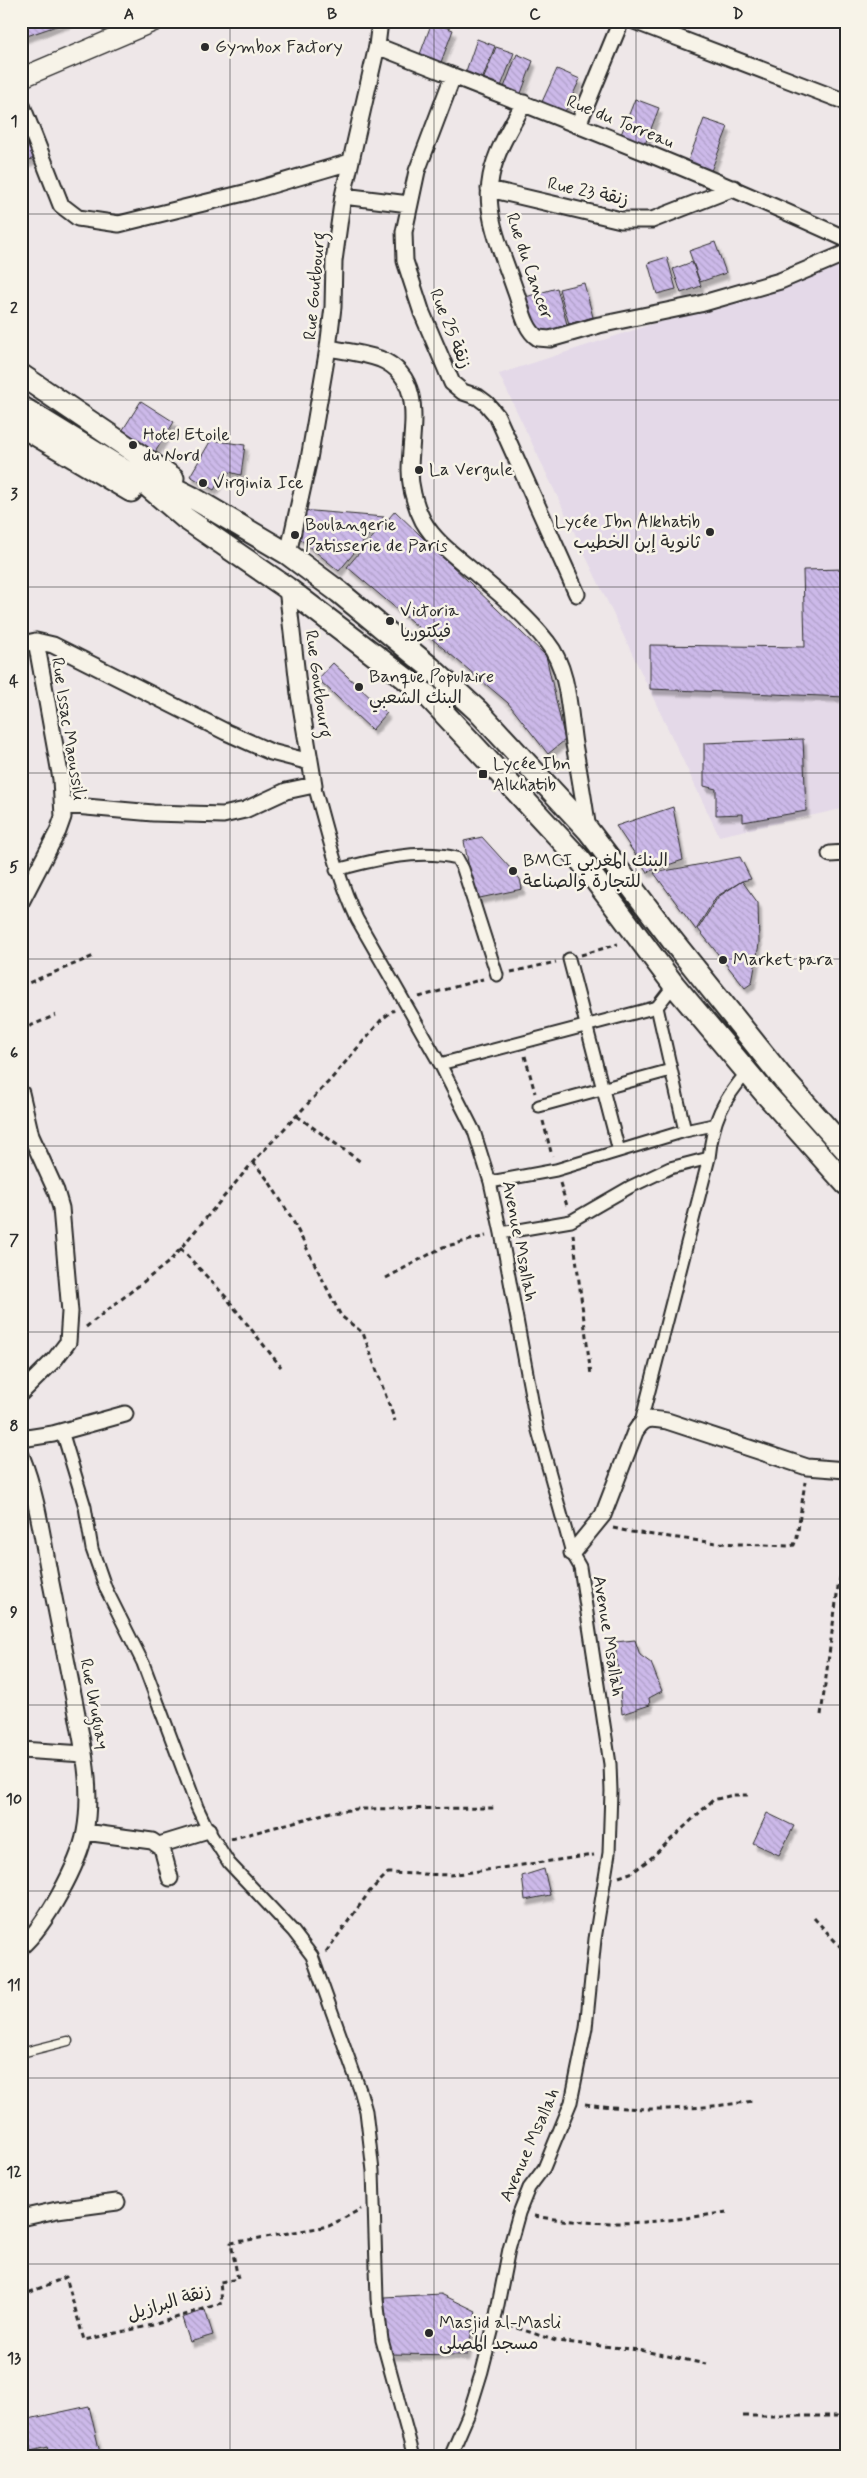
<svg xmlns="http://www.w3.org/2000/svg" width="867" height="2478" font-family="Mynerve,'Playpen Sans Arabic',sans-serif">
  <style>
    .built { fill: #e4d9e8 }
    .building { fill: url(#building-back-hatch); stroke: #2b2b2b; filter: url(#shadow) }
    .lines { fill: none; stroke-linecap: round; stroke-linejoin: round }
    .service-casing { stroke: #2b2b2b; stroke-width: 11 }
    .pedestrian-casing { stroke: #2b2b2b; stroke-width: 15 }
    .minor-casing { stroke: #2b2b2b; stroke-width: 19 }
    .tertiary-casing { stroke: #2b2b2b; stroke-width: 22 }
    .secondary-casing { stroke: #2b2b2b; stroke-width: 25 }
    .path { stroke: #2b2b2b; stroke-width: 3; stroke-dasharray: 5 4; stroke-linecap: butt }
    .service { stroke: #f7f3e8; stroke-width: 8 }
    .pedestrian { stroke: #f7f3e8; stroke-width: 11 }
    .minor { stroke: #f7f3e8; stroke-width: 15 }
    .tertiary { stroke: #f7f3e8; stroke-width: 19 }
    .secondary { stroke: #f7f3e8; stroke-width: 21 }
    .grid { fill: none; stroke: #2b2b2b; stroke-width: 1; stroke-opacity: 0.55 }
    .poi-dot { fill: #2b2b2b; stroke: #f7f3e8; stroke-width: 2 }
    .labels { text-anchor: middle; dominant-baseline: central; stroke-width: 5; stroke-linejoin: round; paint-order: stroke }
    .poi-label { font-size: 18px; fill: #2b2b2b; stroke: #f7f3e8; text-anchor: start }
    .street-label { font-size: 18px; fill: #2b2b2b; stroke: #f7f3e8 }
    .neatline { fill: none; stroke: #2b2b2b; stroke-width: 2 }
    .grid-label { font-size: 16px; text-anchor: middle; font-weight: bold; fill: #2b2b2b }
  </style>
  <defs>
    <pattern id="building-back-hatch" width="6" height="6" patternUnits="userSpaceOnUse" patternTransform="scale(1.25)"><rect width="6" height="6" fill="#ccb9e9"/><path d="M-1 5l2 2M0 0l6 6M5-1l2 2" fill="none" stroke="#af9fc8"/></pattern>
    <filter id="shadow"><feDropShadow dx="3" dy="5.5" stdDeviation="1" flood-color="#0004"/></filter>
  </defs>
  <rect width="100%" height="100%" fill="#eee7e8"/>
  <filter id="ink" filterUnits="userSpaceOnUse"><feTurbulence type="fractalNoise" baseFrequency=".02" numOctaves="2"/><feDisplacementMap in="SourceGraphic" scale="10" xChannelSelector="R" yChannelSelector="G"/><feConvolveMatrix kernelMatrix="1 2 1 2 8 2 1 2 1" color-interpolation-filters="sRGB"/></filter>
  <g filter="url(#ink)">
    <path class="built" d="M846,261V808L719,836L499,374Z"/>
    <path class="building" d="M21,21H71L21,38Z
      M432,22L453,30L440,65L419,57Z
      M477,39L495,46L482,80L465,74Z
      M496,47L514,53L500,89L482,83Z
      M517,54L533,61L520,96L503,90Z
      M557,69L580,79L564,114L541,104Z
      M635,99L659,108L644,147L620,137Z
      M21,118L37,157L21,163Z
      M704,119L728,127L711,171L688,161Z
      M715,242L726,273L700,282L689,251Z
      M667,257L676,289L657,294L648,263Z
      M692,262L701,286L681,293L673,269Z
      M584,283L593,317L569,324L559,289Z
      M557,288L568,328L553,332L540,329L528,322L522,298Z
      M141,401L174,422L152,457L119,436Z
      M211,440L245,445L241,475L225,471L214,490L190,476Z
      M301,510L384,517L339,571L295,535Z
      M395,511L546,656L565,740L548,754L508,703L347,567Z
      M846,569V697L650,689V645L805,647L803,570Z
      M333,663L387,713L372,730L318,679Z
      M803,739L806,811L743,822V814L716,815V789L704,786V743Z
      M673,807L683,860L647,872L616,826Z
      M482,837L520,879L522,889L475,899L464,841Z
      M740,857L751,879L742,881L716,897L696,930L654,873Z
      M742,881L758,903L759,944L752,983L745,988L698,929L718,897Z
      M635,1640L640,1655L651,1663L662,1691L649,1698L650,1705L622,1714L615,1642Z
      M767,1813L794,1826L779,1855L753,1843Z
      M544,1869L550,1895L525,1900L522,1876Z
      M441,2294L476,2311L467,2355L387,2354L384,2297Z
      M205,2310L213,2335L190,2342L182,2318Z
      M89,2406L101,2457H50L47,2447L31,2451L24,2420Z"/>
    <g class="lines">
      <g class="service-casing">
        <path id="service" d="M21,2053L68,2041"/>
      </g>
      <g class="pedestrian-casing">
        <path id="pedestrian" d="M314,785C327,831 337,876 357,919L440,1064L474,1131L490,1182L501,1233L537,1427L572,1553L580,1567L610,1764L611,1791L609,1853L595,1939L586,2028L571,2102L544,2168L529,2188L519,2213L509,2249L495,2320L482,2371L469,2413L450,2457
          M336,870C374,860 418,848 457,858L463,869L497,975
          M569,959L619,1151
          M674,985L657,1007L685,1131
          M440,1064L657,1007
          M539,1106L671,1070
          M490,1182L556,1170L685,1131L713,1125
          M501,1233L571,1221L630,1187L670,1168L709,1158
          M641,1422L709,1158C713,1119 722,1102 747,1072
          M62,1431L85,1507L92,1549L106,1589L143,1663L197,1807L208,1830L229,1863L293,1931L312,1956L360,2090L366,2111L373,2171L377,2299L382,2340L414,2457"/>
      </g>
      <g class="minor-casing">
        <path id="minor" d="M634,21L846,102
          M377,46C534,108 692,168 846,239
          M453,76L417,171L404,232L405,261L422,313L452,383L463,392L478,397L486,403L497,416L577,594
          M21,103L61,205L78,218L119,224L248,192L350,162
          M524,103C512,125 496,150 491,176C483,215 503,254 515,290C521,305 524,329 538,338L550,339L599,325L700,304L780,281L846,253
          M578,125L621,21
          M489,189L621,220H652L734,188
          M343,196L409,204
          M328,348C345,351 363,353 380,359C427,378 410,432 410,470C410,488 415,505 423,521C435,542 455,556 474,572C499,593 527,616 547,642C569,669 569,711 574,744C579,772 584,801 588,830
          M288,554L309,459L328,348L333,307L334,261L343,196L377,46L380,21
          M21,644L36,641L53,645L226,732L271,752L310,762
          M64,805L153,813L223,815L245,810L286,791L314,785L299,694L287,588
          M830,854L846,853
          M21,902L58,831L63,817L61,779L36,641
          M21,1093L31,1136L56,1191L61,1208L70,1312L68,1342L55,1359L21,1393
          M21,1439L53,1434L125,1414
          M21,1455C38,1497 43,1544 52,1588C60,1627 67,1665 75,1704C83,1746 93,1789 85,1832C79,1864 46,1925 21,1947
          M572,1553L603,1515L635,1432C644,1417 650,1418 667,1421L807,1467L846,1470
          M21,1750L84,1754
          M85,1832L152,1841L162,1848L170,1878
          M159,1845L208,1830
          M21,2218L57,2210L117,2202"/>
      </g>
      <g class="tertiary-casing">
        <path id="tertiary" d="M21,78L155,21"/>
      </g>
      <g class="secondary-casing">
        <path id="secondary" d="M21,375L173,478
          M21,407L143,482L185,518L287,588L427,695L581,861L674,985L764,1092L846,1184
          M21,426L131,491
          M151,477L193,498L288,554L339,592L431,668L478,711L588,830L672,940L784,1080L846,1150"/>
      </g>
      <path class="path" d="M581,955L618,944
        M511,972L556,962
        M21,986L94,956
        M419,997L483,979
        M21,1030L56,1015
        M525,1056L535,1093
        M297,1116L361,1162
        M543,1121L552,1156
        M253,1162L268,1180L291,1217L341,1316L363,1333L395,1421
        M560,1183L567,1206
        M573,1234L591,1375
        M180,1248L225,1296L281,1367
        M386,1278L443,1247L486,1236
        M86,1327L170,1261L253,1162L332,1078L382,1019L394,1010
        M613,1528L631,1532L716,1543L789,1546L794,1545L797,1537L805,1482
        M821,1715L838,1587L846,1553
        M231,1839L331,1812L357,1809L494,1808
        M619,1877L633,1872L651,1858L713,1800L733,1795H751
        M814,1918L846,1953
        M326,1952L370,1891L388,1873L450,1875L594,1855
        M585,2104C648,2112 691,2110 754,2101
        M534,2216C605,2228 658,2223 727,2212
        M21,2296L66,2277L84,2340L153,2325L222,2303L220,2282L238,2279L231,2243L329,2226L361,2209
        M509,2325L556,2341L639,2350L706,2364
        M743,2416H846"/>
      <use href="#service" class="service"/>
      <use href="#pedestrian" class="pedestrian"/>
      <use href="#minor" class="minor"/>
      <use href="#tertiary" class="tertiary"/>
      <use href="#secondary" class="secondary"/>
    </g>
  </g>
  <path class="grid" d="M230,21V2457M434,21V2457M636,21V2457M21,214H846M21,400H846M21,587H846M21,773H846M21,959H846M21,1146H846M21,1332H846M21,1519H846M21,1705H846M21,1891H846M21,2078H846M21,2264H846"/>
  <g class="poi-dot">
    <circle cx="205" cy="47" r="5"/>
    <circle cx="133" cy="445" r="5"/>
    <circle cx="419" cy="470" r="5"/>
    <circle cx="203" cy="483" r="5"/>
    <circle cx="710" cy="532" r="5"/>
    <circle cx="295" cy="535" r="5"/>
    <circle cx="390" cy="621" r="5"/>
    <circle cx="359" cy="687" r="5"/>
    <rect x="478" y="769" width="10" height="10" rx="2.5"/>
    <circle cx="513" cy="871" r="5"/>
    <circle cx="723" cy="960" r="5"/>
    <circle cx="429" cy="2333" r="5"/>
  </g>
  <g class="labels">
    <g class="poi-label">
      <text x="215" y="47">Gymbox Factory</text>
      <text x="143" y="435">Hotel Etoile<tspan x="143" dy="21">du Nord</tspan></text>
      <text x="429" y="470">La Vergule</text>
      <text x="213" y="483">Virginia Ice</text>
      <text x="700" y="522" text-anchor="end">Lycée Ibn Alkhatib<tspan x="700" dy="21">ثانوية إبن الخطيب</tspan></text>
      <text x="305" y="525">Boulangerie<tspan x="305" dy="21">Patisserie de Paris</tspan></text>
      <text x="400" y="611">Victoria<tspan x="400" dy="21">فيكتوريا</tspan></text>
      <text x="369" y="677">Banque Populaire<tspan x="369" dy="21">البنك الشعبي</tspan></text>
      <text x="493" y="764">Lycée Ibn<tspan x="493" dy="21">Alkhatib</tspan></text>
      <text x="523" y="861">BMCI البنك المغربي<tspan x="523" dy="21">للتجارة والصناعة</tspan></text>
      <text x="733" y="960">Market para</text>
      <text x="439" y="2323">Masjid al-Masli<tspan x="439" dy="21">مسجد المصلى</tspan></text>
    </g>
    <g class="street-label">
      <text transform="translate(620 122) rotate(22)">Rue du Torreau</text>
      <text transform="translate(588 192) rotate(12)">Rue 23 زنقة</text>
      <text transform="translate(529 266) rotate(71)">Rue du Cancer</text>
      <text transform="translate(315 286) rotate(-85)">Rue Goutbourg</text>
      <text transform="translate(450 329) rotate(68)">Rue 25 زنقة</text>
      <text transform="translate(318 684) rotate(82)">Rue Goutbourg</text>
      <text transform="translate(68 729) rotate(81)">Rue Issac Maoussili</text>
      <text transform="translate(519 1241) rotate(79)">Avenue Msallah</text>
      <text transform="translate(608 1636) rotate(81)">Avenue Msallah</text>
      <text transform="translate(94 1704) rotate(79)">Rue Uruguay</text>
      <text transform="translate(530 2145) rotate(-66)">Avenue Msallah</text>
      <text transform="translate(169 2303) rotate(-17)">زنقة البرازيل</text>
    </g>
  </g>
  <rect width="867" height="2478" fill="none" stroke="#f7f3e8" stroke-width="55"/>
  <rect x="28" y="28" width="812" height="2422" class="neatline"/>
  <g class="grid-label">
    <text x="129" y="19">A</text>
    <text x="332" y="19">B</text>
    <text x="535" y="19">C</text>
    <text x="738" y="19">D</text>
    <text x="14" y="126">1</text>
    <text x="14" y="313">2</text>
    <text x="14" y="499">3</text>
    <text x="14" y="686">4</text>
    <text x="14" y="872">5</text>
    <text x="14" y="1058">6</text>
    <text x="14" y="1245">7</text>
    <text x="14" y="1431">8</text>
    <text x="14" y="1617">9</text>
    <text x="14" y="1804">10</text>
    <text x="14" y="1990">11</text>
    <text x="14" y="2177">12</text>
    <text x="14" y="2363">13</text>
  </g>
</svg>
